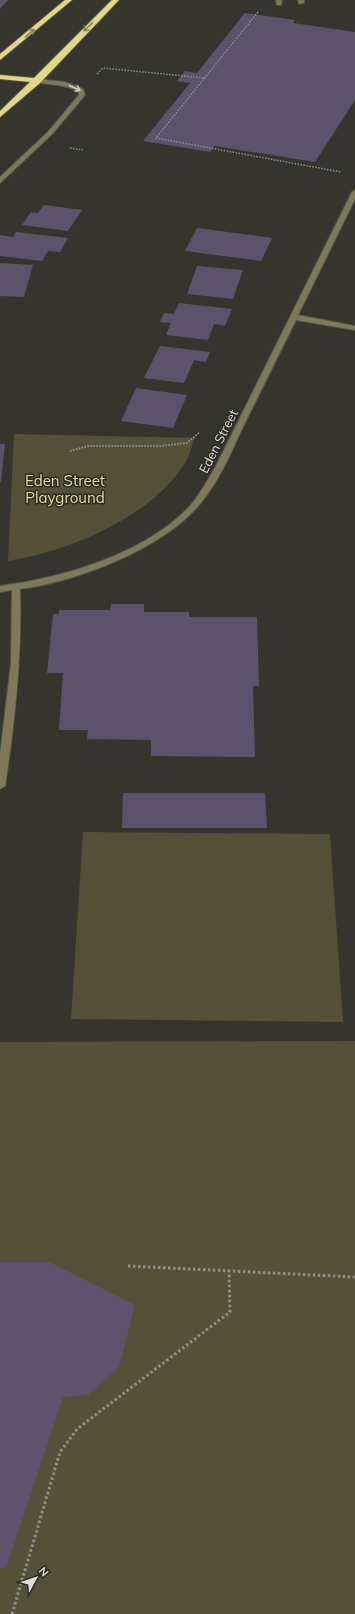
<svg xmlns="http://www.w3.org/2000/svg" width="355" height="1614" font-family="Mulish,sans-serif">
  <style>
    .green { fill: #545138 }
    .building { fill: #5d526c }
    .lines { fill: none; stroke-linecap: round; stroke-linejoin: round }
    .minor-casing { stroke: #54544d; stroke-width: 2 }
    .highway-casing { stroke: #54544d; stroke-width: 2 }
    .path-far2 { stroke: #90908a; stroke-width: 1.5; stroke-dasharray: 1.5 1.5; stroke-linecap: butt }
    .path-far1 { stroke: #90908a; stroke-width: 2; stroke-dasharray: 1.5 1.5; stroke-linecap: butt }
    .path { stroke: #90908a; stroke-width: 3; stroke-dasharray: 2.5 2.5; stroke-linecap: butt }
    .minor { fill: #7d7959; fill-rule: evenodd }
    .highway { fill: #e3d786; fill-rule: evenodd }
    .oneway { stroke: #878155 }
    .oneway2 { stroke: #cccbc1 }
    .labels { text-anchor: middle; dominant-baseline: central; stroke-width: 3; stroke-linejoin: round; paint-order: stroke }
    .far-street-label { font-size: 13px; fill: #e0dfdb; stroke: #2b2b24 }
    .park-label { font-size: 15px; fill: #e4dca4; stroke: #2b2b24 }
  </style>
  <rect width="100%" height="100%" fill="#35352e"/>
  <path class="green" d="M14,434L195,438C191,447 189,458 183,466C149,518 67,552 8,561Z
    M83,832L330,834L343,1022L71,1019Z
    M355,1041V1614H0V1042Z"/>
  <path class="building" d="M0,0H8L0,9Z
    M245,13L295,20L293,23L355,32V100L315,162L214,146L210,152L143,141L190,83L177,81L185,71L197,73Z
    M44,205L82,210L68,231L22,225L31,212L38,213Z
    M197,228L272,238L261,261L185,251Z
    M16,232L68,238L60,252L48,251L42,261L0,256V235L13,237Z
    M0,263L33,265L24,297L0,296Z
    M197,266L243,270L233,299L187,294Z
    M179,303L232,309L225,326L214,324L208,340L166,335L171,323L160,322L164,313L174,314Z
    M160,346L202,351L210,352L206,362L194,360L184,383L144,378Z
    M136,388L187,395L173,428L121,421Z
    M0,444H5L1,482H0Z
    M111,604H144V612H189V617H257L259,686H253L255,757L151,756V740L87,739L88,730H59L63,673H47L53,614H59V610H110Z
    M123,793H265L267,828H122Z
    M0,1262H49L135,1305L119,1367L88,1395L63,1397L6,1568H0Z"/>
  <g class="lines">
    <g class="minor-casing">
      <path id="minor" d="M276,0H282L281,5H277Z
        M298,0H304V3L299,4Z
        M37,79L65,82L83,89L85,95L52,134L0,183V177L48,132L79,95L78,91C64,84 50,85 35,82V80Z
        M355,190V199L298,315L355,326V330L296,320C278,356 260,392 242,429C230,455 218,483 199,505C162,549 76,582 20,589C22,656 15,721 5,786L0,789V755L11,663L12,590L0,592V586C63,578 145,554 190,506C200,494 207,481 215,468L352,192Z"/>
    </g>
    <g class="highway-casing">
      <path id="highway" d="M65,0H72L0,60V54Z
        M112,0H119L40,83L0,117V111L30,82L0,79V75L34,78Z"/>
    </g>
    <path class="path-far2" d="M258,12L156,138L341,172
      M97,74L103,68L204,78
      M70,148L83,150"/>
    <path class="path-far1" d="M70,451L88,446H160L187,443L200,432"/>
    <path class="path" d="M128,1266L355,1277
      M12,1614L60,1452L77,1429L230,1312L229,1271"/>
    <use href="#minor" class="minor"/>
    <use href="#highway" class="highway"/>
  </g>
  <defs><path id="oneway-shaft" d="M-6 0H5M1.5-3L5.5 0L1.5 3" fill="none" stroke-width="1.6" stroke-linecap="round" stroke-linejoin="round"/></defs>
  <g class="oneway">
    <use href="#oneway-shaft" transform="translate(88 27) rotate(136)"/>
    <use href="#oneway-shaft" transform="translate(30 33) rotate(-40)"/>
  </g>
  <use class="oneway2" href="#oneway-shaft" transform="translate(75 88) rotate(23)"/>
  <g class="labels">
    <g class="far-street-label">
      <text transform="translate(218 441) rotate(-63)">Eden Street</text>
    </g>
    <g class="park-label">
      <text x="65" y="480">Eden Street<tspan x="65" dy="17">Playground</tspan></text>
    </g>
  </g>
  <g transform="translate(36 1578) rotate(50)" stroke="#2b2b24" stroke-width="3" paint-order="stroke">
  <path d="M0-3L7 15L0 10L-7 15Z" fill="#e0dfdb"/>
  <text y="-6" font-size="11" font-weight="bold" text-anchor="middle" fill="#e0dfdb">N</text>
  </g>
</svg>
